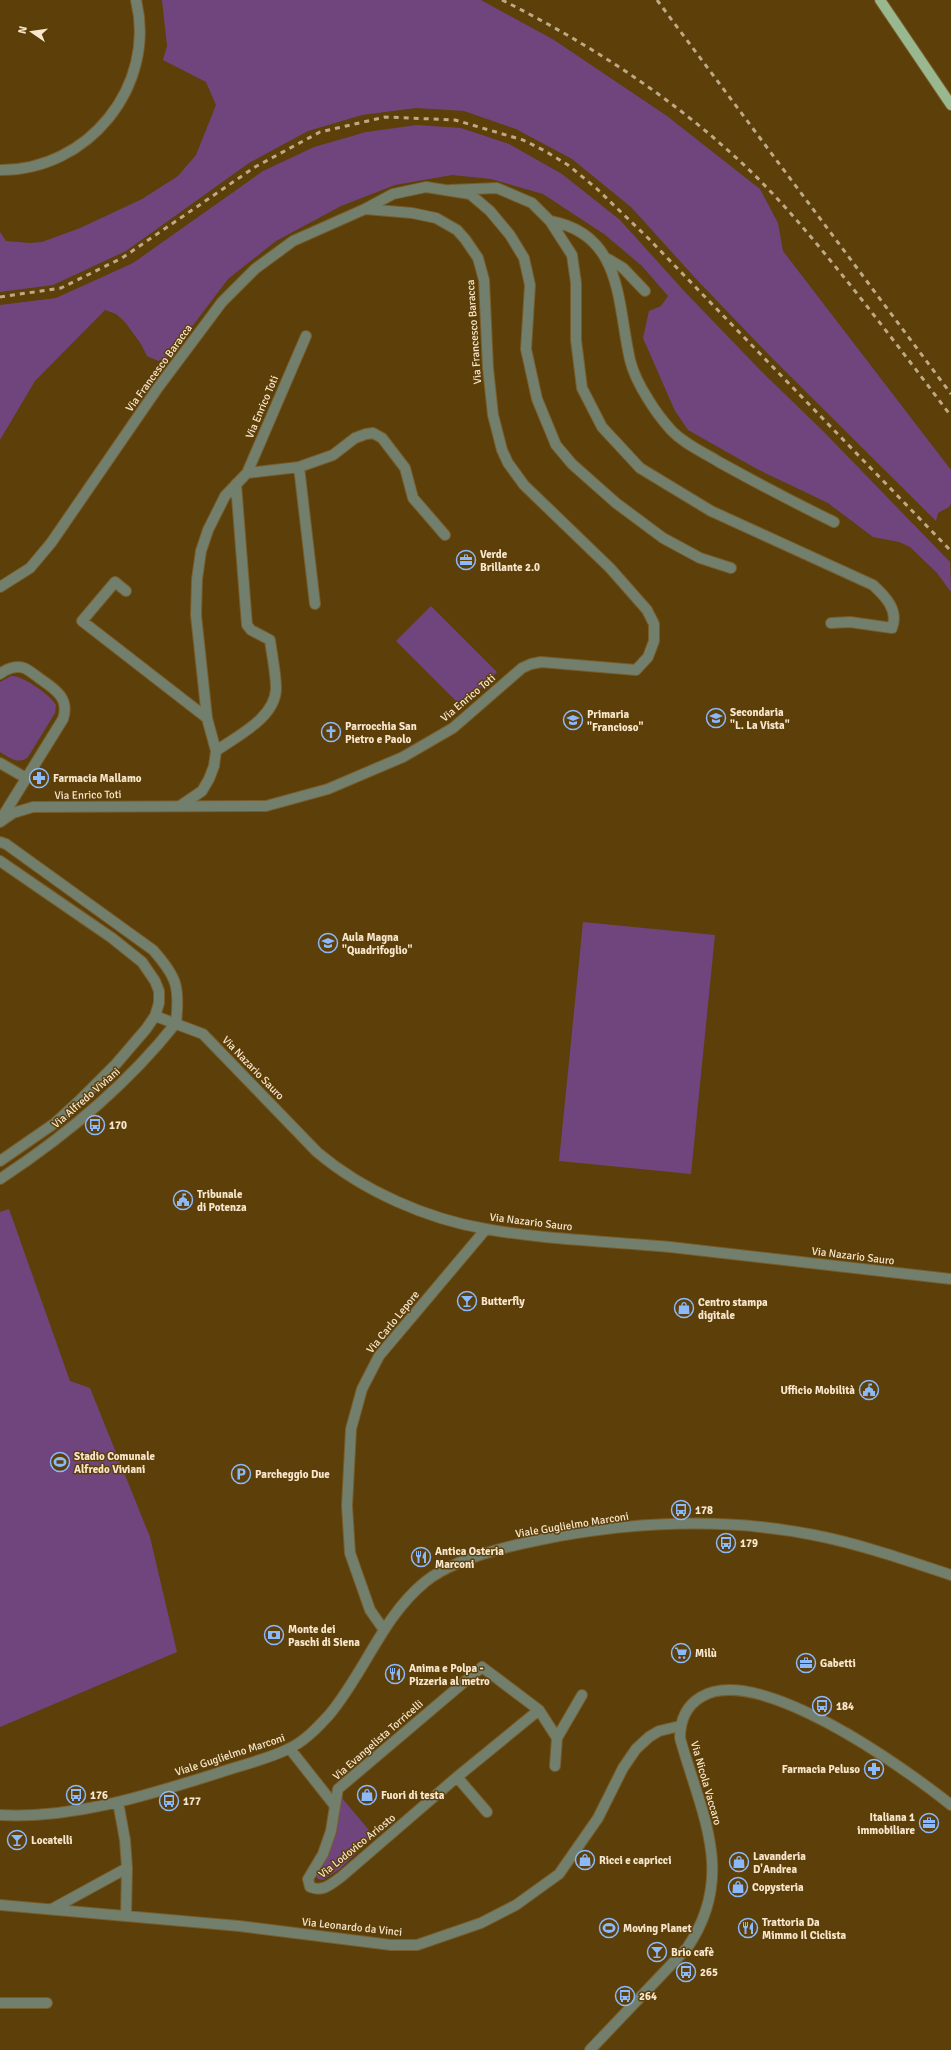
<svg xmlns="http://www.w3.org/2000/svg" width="951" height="2050" font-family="Signika,sans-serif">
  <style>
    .green { fill: #70457e }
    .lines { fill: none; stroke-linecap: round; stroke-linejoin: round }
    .minor-casing { stroke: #785d2c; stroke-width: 12 }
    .major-casing { stroke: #785d2c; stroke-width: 12 }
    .minor { stroke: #717f6c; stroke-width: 10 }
    .major { stroke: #9ab88f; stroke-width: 10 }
    .rail { stroke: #bfaa86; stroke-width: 3; stroke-dasharray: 5 5; stroke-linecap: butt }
    .labels { text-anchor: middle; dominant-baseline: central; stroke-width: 3; stroke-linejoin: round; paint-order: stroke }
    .street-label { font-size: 11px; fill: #f8e7ce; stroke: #5c3f09 }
    .poi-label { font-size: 11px; font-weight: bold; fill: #f8e7ce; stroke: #5c3f09; text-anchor: start }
  </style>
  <rect width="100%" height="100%" fill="#5c3f09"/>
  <path class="green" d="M162,0H481L554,40L667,116L760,189L778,223L783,251L951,470V503L949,507L938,513L936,521L773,359L698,281L631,207L572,159L516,129L464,111L416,108L362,115L308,131L249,163L126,251L53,285L0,292V232L6,241L30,243L42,242L80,228L142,199L178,176L196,155L216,105L206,82L163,60L167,46Z
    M417,125L461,128L509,144L562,174L620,220L685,292L761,371L823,431L950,562L951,592L937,573L910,547L899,542L873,537L828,503L757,469L688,430L675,411L643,338L649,311L661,306L668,296L642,266L604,234L543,194L491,179L452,175L395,185L341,206L276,241L228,279L169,357L158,361L147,356L141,344L125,322L116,314L105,310L35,381L0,440V305L56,298L133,263L263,171L314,147L366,132Z
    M431,606L497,672L462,707L396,641Z
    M11,676C22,675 51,695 56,705L55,713L28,757C18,765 10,758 0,752V682Z
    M583,922L715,935L691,1174L559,1161Z
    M9,1209L70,1381L90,1388L150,1537L177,1652L0,1727V1212Z
    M342,1798L374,1836L340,1869L323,1880L318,1879L316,1876L323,1862Z"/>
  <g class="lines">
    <g class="minor-casing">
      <path id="minor" d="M0,170C88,171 157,86 136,0
        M450,190L497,188L532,203L550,221L572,255L576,283V340L582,388L602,427L640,468L711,511L873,585C885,596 899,610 892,628L850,622L831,623
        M365,209L393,194L426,187L470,194L490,211L510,235L524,258L530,285L526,349L537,399L556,445L572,464L616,503L663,538L700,558L731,568
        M550,221C623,234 617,303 630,360C633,372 641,388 648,399C654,409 663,421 671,430C684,444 703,452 719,462C757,483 795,503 834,522
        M608,259L623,268L645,291
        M299,467L315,604
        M247,473L299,467L333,455L355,438L366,434L373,433L382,438L405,468L413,498L445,535
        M0,587L30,568L51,543L157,389L222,302L255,269L293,241L365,209L412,213L436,218L457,230L465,239L478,258L484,280L488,368L493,415L502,450L508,463L524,485L610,568L647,610L654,624V641L648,657L636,670L541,662L531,664L522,668L453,728L403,757L328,789L266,806L33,807L13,813L0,822
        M126,591L115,582L82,621L207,718
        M0,674C6,669 16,665 24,668C29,670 35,675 39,678C55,689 70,698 63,719L1,819
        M216,751C237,736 275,718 276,689C276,673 272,656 270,640L251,630L247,625L236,484
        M0,763L26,778
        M180,806L202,791L209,779L214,766L216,751L207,718L196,615L197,579L201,551L208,530L225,496L247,473L306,336
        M0,842L6,844L153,950C177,977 180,987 176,1023
        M0,861L112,938L142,962L155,981L159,991V1003L155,1016L146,1029L116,1064L79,1101L55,1123L0,1161
        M155,1016L203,1034L317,1152C363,1191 427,1219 486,1229C547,1240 608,1241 670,1247C763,1257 857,1268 951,1279
        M0,1179C67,1135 126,1086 176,1023
        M384,1630L370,1610L350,1553L347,1506L351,1429L362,1389L379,1356L486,1229
        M290,1749L335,1806L331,1831L323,1854L308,1879L310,1887C323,1892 330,1885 341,1877L457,1777L539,1710
        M555,1766L557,1738
        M457,1777L487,1812
        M118,1802L125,1840L127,1868
        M335,1806L338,1789L482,1667L539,1710L557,1738L582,1695
        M0,1815C74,1819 148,1795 218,1773C241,1765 266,1760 288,1749C304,1742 318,1727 329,1715C364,1674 382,1617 425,1582C453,1559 504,1547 539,1540C628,1522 723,1517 814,1535C860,1544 906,1560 951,1575
        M0,1905L239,1926L391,1945H417L481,1923L516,1905L559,1874L598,1818L623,1768L636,1749L649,1737L659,1731L680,1726
        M52,1909L127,1868L126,1916
        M0,2003H47
        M590,2050L687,1948C737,1875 701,1814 680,1738C680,1721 686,1706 701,1697C758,1662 906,1769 951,1805"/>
    </g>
    <g class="major-casing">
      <path id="major" d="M880,0L951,105"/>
    </g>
    <use href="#minor" class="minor"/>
    <use href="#major" class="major"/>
    <path class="rail" d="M502,0C584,41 664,92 732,154C776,193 814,240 851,286C885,329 918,372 951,416
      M657,0L951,394
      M0,297L61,288L122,258L255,167L320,132L385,117L455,120L523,140L545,151L568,165L596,188L648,238L951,551"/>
  </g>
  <defs>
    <g id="office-ring" transform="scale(1)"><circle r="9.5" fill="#5c3f09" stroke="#8bb9fc" stroke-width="1.5"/><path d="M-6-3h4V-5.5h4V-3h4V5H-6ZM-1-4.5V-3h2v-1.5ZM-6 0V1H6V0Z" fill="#8bb9fc"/></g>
    <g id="school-ring" transform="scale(1)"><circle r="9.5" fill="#5c3f09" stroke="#8bb9fc" stroke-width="1.5"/><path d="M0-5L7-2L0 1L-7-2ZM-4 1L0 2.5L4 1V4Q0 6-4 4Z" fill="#8bb9fc"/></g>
    <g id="church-ring" transform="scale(1)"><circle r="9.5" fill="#5c3f09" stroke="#8bb9fc" stroke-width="1.5"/><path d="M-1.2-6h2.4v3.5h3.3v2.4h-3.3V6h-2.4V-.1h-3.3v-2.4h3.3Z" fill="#8bb9fc"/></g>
    <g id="pharmacy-ring" transform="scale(1)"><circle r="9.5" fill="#5c3f09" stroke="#8bb9fc" stroke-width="1.5"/><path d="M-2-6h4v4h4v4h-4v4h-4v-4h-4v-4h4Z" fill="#8bb9fc"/></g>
    <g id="university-ring" transform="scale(1)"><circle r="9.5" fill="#5c3f09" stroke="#8bb9fc" stroke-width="1.5"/><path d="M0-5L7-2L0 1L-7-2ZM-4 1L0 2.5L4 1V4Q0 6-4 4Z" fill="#8bb9fc"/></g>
    <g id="bus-ring" transform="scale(1)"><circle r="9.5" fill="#5c3f09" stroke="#8bb9fc" stroke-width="1.5"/><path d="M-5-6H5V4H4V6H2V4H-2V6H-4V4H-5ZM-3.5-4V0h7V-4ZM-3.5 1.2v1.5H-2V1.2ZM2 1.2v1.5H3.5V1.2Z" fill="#8bb9fc"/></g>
    <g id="civic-ring" transform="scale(1)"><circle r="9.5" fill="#5c3f09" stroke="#8bb9fc" stroke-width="1.5"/><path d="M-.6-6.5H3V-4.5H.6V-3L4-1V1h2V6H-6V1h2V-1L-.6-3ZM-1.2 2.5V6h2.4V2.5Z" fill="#8bb9fc"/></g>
    <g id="bar-ring" transform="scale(1)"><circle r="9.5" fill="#5c3f09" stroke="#8bb9fc" stroke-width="1.5"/><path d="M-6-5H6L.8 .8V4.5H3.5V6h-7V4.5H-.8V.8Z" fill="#8bb9fc"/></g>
    <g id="shop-ring" transform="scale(1)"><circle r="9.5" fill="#5c3f09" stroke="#8bb9fc" stroke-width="1.5"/><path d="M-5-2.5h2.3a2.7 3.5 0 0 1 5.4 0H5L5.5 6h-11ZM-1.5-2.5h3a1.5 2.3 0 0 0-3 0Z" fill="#8bb9fc"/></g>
    <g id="stadium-ring" transform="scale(1)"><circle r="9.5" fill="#5c3f09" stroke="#8bb9fc" stroke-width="1.5"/><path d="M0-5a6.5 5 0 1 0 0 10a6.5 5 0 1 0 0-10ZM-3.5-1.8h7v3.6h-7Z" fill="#8bb9fc"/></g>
    <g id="parking-ring" transform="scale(1)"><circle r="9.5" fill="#5c3f09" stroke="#8bb9fc" stroke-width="1.5"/><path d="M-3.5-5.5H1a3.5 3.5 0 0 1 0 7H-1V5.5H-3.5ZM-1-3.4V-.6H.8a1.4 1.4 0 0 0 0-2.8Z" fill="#8bb9fc"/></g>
    <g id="restaurant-ring" transform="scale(1)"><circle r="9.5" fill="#5c3f09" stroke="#8bb9fc" stroke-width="1.5"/><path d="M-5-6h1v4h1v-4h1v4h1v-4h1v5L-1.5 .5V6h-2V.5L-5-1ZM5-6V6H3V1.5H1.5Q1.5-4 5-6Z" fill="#8bb9fc"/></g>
    <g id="bank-ring" transform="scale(1)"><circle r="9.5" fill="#5c3f09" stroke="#8bb9fc" stroke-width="1.5"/><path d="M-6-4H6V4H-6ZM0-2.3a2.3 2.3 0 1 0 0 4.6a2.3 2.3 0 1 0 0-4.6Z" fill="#8bb9fc"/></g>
    <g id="supermarket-ring" transform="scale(1)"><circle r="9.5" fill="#5c3f09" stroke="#8bb9fc" stroke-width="1.5"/><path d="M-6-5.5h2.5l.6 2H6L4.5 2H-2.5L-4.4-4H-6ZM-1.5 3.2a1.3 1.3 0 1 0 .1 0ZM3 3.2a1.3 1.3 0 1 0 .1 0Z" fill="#8bb9fc"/></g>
  </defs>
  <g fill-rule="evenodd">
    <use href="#office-ring" x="466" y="560"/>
    <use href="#school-ring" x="716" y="718"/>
    <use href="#school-ring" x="573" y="720"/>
    <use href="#church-ring" x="331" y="732"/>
    <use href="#pharmacy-ring" x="39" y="778"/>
    <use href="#university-ring" x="328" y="943"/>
    <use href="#bus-ring" x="95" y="1125"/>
    <use href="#civic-ring" x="183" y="1200"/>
    <use href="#bar-ring" x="467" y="1301"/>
    <use href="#shop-ring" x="684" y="1308"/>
    <use href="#civic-ring" x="869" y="1390"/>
    <use href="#stadium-ring" x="60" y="1462"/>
    <use href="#parking-ring" x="241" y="1474"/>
    <use href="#bus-ring" x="681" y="1510"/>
    <use href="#bus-ring" x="726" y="1543"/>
    <use href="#restaurant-ring" x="421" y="1557"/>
    <use href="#bank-ring" x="274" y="1635"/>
    <use href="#supermarket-ring" x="681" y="1653"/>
    <use href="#office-ring" x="806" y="1663"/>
    <use href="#restaurant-ring" x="395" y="1674"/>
    <use href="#bus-ring" x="822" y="1706"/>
    <use href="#pharmacy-ring" x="874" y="1769"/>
    <use href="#bus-ring" x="76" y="1795"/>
    <use href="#shop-ring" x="367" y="1795"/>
    <use href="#bus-ring" x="169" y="1801"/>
    <use href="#office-ring" x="929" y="1823"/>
    <use href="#bar-ring" x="17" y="1840"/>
    <use href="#shop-ring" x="585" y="1860"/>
    <use href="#shop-ring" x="739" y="1862"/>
    <use href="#shop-ring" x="738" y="1887"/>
    <use href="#stadium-ring" x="609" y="1928"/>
    <use href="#restaurant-ring" x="748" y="1928"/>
    <use href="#bar-ring" x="657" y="1952"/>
    <use href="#bus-ring" x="686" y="1972"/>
    <use href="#bus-ring" x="625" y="1996"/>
  </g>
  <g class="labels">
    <g class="street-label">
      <text transform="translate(474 332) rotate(-94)">Via Francesco Baracca</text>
      <text transform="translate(159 368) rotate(-54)">Via Francesco Baracca</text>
      <text transform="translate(262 407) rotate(-67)">Via Enrico Toti</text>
      <text transform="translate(468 698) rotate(-40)">Via Enrico Toti</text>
      <text transform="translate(88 795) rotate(-1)">Via Enrico Toti</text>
      <text transform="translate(253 1068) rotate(46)">Via Nazario Sauro</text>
      <text transform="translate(86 1098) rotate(-41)">Via Alfredo Viviani</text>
      <text transform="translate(531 1222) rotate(7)">Via Nazario Sauro</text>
      <text transform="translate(853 1256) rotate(7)">Via Nazario Sauro</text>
      <text transform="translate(393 1322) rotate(-51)">Via Carlo Lepore</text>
      <text transform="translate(572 1525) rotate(-9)">Viale Guglielmo Marconi</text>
      <text transform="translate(378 1740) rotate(-41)">Via Evangelista Torricelli</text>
      <text transform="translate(230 1755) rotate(-18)">Viale Guglielmo Marconi</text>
      <text transform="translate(706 1783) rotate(74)">Via Nicola Vaccaro</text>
      <text transform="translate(357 1846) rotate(-39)">Via Lodovico Ariosto</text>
      <text transform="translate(352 1927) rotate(6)">Via Leonardo da Vinci</text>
    </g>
    <g class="poi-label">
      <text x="480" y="554">Verde<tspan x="480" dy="13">Brillante 2.0</tspan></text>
      <text x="730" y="712">Secondaria<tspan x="730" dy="13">"L. La Vista"</tspan></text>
      <text x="587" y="714">Primaria<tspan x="587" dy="13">"Francioso"</tspan></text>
      <text x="345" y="726">Parrocchia San<tspan x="345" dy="13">Pietro e Paolo</tspan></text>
      <text x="53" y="778">Farmacia Mallamo</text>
      <text x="342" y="937">Aula Magna<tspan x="342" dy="13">"Quadrifoglio"</tspan></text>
      <text x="109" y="1125">170</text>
      <text x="197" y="1194">Tribunale<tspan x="197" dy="13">di Potenza</tspan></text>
      <text x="481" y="1301">Butterfly</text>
      <text x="698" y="1302">Centro stampa<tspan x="698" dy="13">digitale</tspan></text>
      <text x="855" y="1390" text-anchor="end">Ufficio Mobilità</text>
      <text x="74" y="1456">Stadio Comunale<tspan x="74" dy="13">Alfredo Viviani</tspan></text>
      <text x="255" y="1474">Parcheggio Due</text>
      <text x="695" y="1510">178</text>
      <text x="740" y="1543">179</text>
      <text x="435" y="1551">Antica Osteria<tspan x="435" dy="13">Marconi</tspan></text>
      <text x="288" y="1629">Monte dei<tspan x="288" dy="13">Paschi di Siena</tspan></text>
      <text x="695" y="1653">Milù</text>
      <text x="820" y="1663">Gabetti</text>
      <text x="409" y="1668">Anima e Polpa -<tspan x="409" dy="13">Pizzeria al metro</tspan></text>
      <text x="836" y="1706">184</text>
      <text x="860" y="1769" text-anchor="end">Farmacia Peluso</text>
      <text x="90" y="1795">176</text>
      <text x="381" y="1795">Fuori di testa</text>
      <text x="183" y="1801">177</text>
      <text x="915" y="1817" text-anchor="end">Italiana 1<tspan x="915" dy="13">immobiliare</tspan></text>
      <text x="31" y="1840">Locatelli</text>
      <text x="753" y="1856">Lavanderia<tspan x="753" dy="13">D'Andrea</tspan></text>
      <text x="599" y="1860">Ricci e capricci</text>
      <text x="752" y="1887">Copysteria</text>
      <text x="762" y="1922">Trattoria Da<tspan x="762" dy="13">Mimmo Il Ciclista</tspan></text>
      <text x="623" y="1928">Moving Planet</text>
      <text x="671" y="1952">Brio cafè</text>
      <text x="700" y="1972">265</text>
      <text x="639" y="1996">264</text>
    </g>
  </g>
  <g transform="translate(32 32) rotate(283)" stroke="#5c3f09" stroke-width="3" paint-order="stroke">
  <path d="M0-3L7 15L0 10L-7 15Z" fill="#f8e7ce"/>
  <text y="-6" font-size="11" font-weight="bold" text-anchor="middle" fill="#f8e7ce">N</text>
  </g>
</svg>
